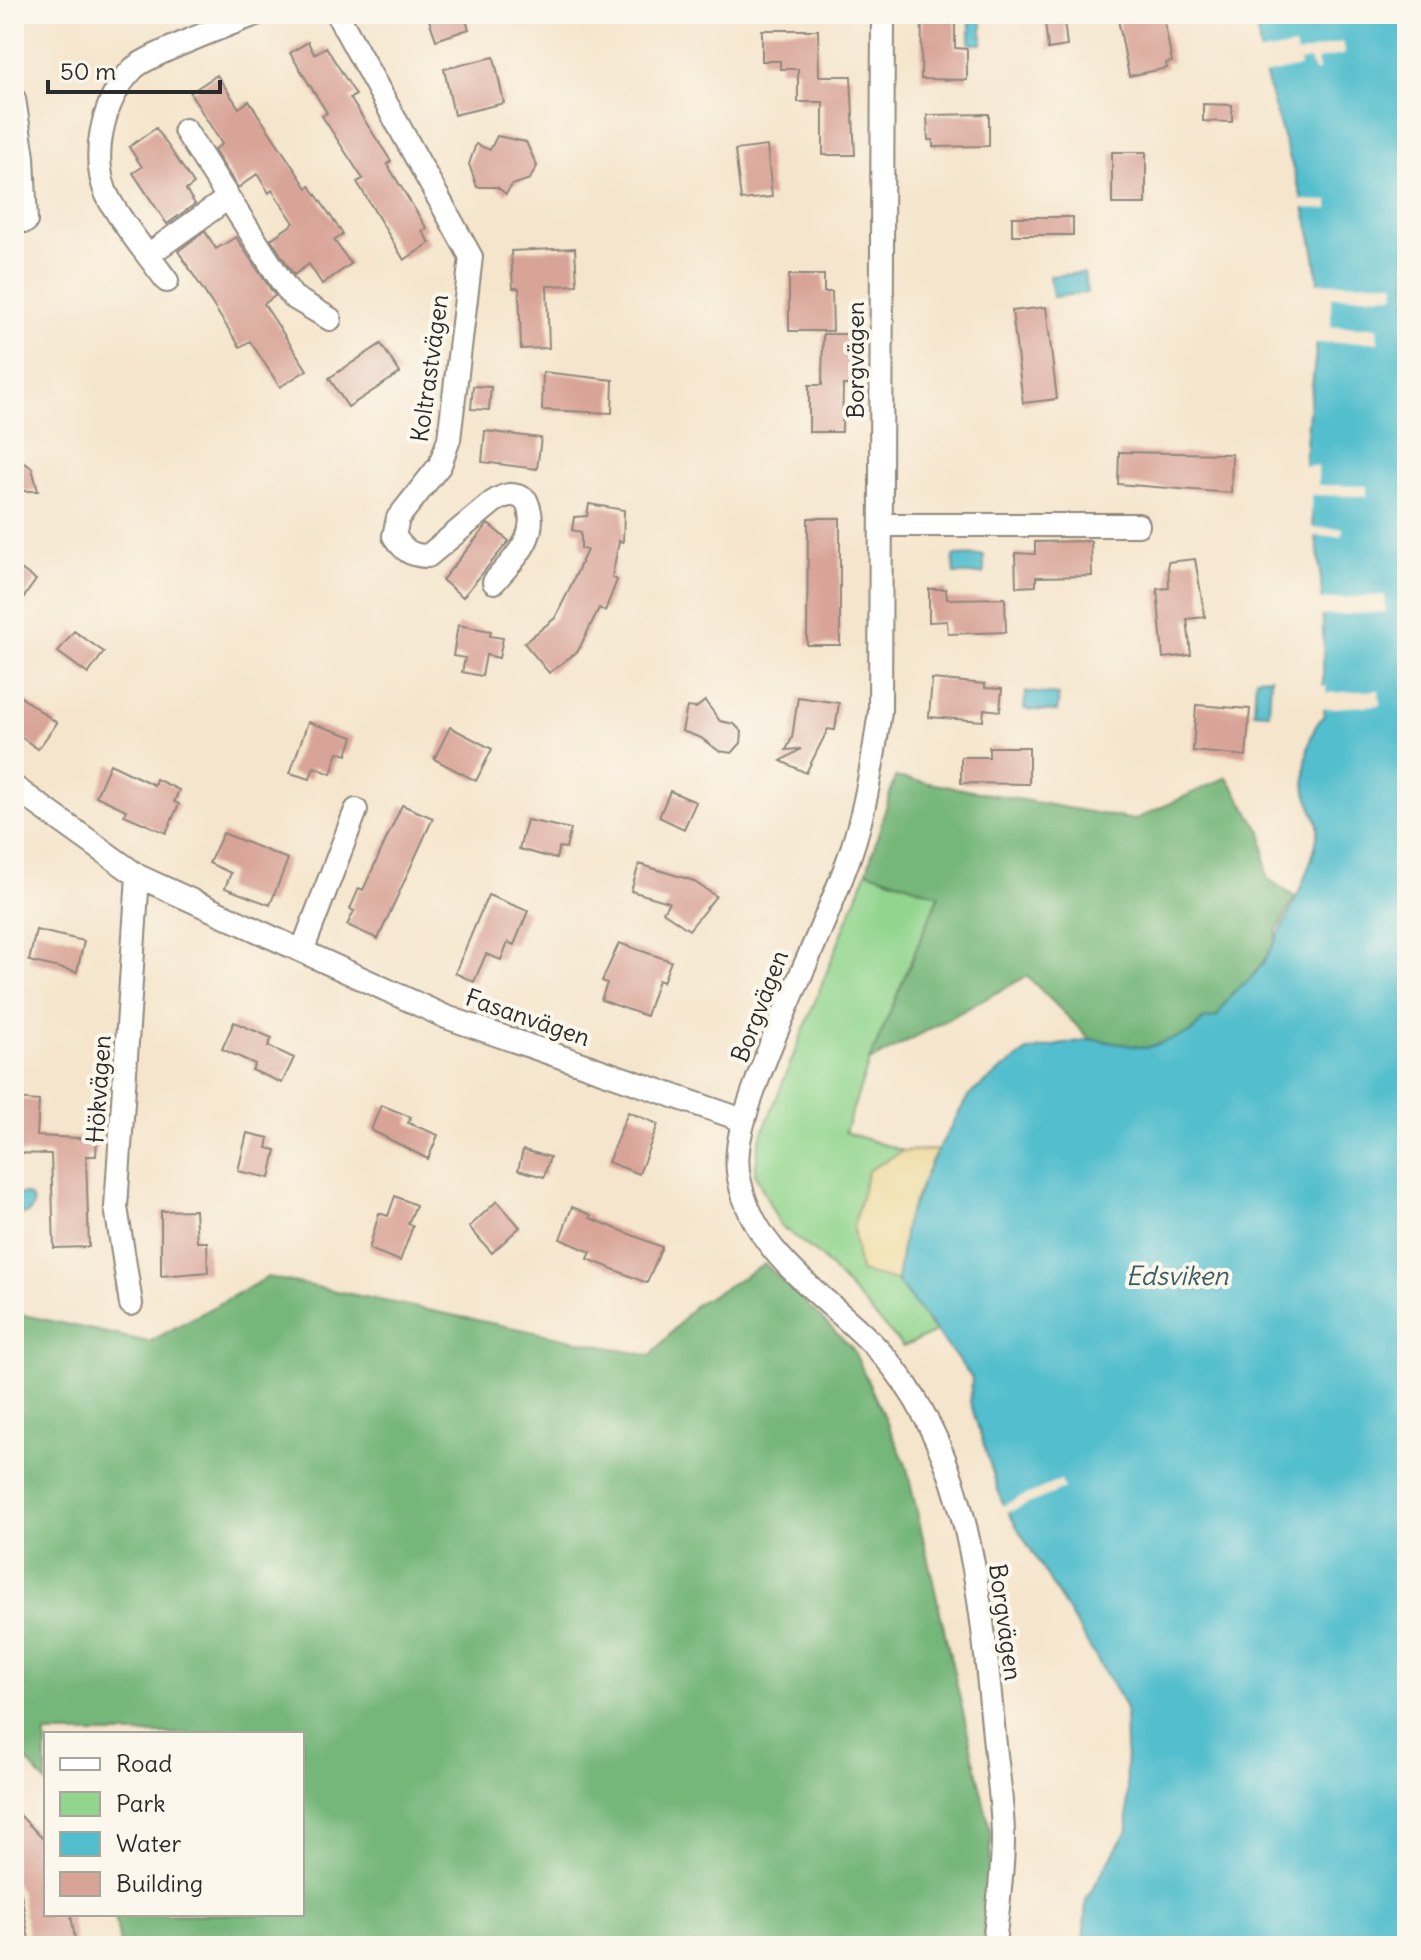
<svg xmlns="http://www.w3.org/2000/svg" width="1421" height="1960" font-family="Delius,sans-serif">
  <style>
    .green { fill: #92d58e; stroke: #5e805c; stroke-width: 2 }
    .forest { fill: #75b679; stroke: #507052; stroke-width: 2 }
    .sand { fill: #eeda9e; stroke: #8c8264; stroke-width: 2 }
    .water { fill: #52becd; stroke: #3e747c; stroke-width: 2 }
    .pier { fill: #f5e5cc }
    .building { fill: #d9a498 }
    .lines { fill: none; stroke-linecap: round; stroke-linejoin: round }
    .minor-casing { stroke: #90887c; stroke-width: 26 }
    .minor { stroke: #fff; stroke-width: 22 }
    .labels { text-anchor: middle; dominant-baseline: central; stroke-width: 8; stroke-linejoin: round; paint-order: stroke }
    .street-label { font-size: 24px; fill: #2b2b2b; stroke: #fbf7ec }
    .water-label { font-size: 26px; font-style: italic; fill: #395e64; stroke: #fbf7ec }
  </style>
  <rect width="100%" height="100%" fill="#fbf7ec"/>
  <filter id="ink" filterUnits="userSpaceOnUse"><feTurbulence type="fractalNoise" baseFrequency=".0125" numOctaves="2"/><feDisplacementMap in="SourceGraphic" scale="16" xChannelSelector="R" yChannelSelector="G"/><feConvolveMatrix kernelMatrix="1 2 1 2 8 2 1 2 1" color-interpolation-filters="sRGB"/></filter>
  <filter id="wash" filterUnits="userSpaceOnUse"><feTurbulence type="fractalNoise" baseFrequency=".006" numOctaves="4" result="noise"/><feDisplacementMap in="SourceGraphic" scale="32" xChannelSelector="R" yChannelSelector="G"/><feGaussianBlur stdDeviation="1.8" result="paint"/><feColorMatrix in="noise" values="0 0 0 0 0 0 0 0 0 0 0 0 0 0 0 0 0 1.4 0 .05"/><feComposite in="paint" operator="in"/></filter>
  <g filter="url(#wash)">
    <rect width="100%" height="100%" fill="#f5e5cc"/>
    <path class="green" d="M867,871L939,894L869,1062L845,1132L903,1151L868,1171L853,1228L860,1271L897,1281L935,1332L903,1347L820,1256L780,1225L755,1174L759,1142Z"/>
    <path class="forest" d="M895,777L1134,820L1227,777L1262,833L1267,878L1295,897L1277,931L1275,945L1250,979L1232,993L1217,1018L1203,1020L1191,1033L1146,1048L1090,1039L1027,976L869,1062L939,895L867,871Z
      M765,1264L853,1349L906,1464L992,1838L983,1946H120L115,1914H302V1734H46V1783L14,1746V1313L149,1342L268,1277L651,1356L695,1305Z"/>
    <path class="sand" d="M938,1150L906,1221L897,1281L860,1272L853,1228L868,1171L903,1151Z"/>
    <path class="water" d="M1255,14H1407V1946H1083L1086,1900L1128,1829L1125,1706L1002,1502L970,1402L972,1378L897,1281L906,1221L931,1162L969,1095L1027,1051L1090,1039L1146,1048L1191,1033L1203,1020L1217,1017C1222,1009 1227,999 1234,992C1240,986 1247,983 1253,976C1276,948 1313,868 1318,832C1320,819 1308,804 1306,791C1303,769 1307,731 1324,716C1322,662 1325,605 1318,551C1315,523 1304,497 1305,468C1306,397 1327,326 1315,256C1301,174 1263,97 1255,14Z
      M970,18H982V44H970Z
      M1084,273L1087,293L1053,297L1050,276Z
      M984,555V574H954L953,556Z
      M1271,677L1269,713L1254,712L1256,678Z
      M1026,692L1059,695L1057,712L1024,709Z
      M13 1204a10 10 0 1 1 20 0a10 10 0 1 1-20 0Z"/>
    <path class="pier" d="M1342,42L1345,54L1317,60L1319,70L1314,72L1310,60L1300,62V67L1263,75L1258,53L1295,46L1297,54Z
      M1296,200L1328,201V209L1298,208Z
      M1395,282V295L1331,297V327H1377L1378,342L1314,343L1312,283Z
      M1303,466H1318V485L1367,486V496L1311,495V528H1343L1342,536H1310L1305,515Z
      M1385,595L1386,612L1321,616L1323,651L1318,652L1316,600Z
      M1326,685L1327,693L1379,690L1380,705L1320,709L1319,686Z
      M1061,1480L1064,1489L1006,1513L1003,1505Z"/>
    <g id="blocks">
      <path class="building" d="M427,14H464L469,29L436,40Z
        M922,14H955V48L967,49V80L921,79Z
        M1117,14H1163L1172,62L1166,63L1167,68L1129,76Z
        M1064,20L1067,46L1048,49L1045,22Z
        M762,30H818L819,76H851L855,155H823V102H798V69H780V61H762Z
        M308,42L314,54L326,47L356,95L350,98L391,161L387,164L427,229L422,231L430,243L404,260L357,182L363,179L322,116L327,113L290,53Z
        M494,57L504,103L454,115L444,69Z
        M217,75L239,108L249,101L307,188L310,186L343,234L334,240L351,264L322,284L309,264L294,275L271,239L294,223L272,190L269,193L257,174L238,188L214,150L222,144L190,93Z
        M1203,104L1232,105V122L1203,121Z
        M989,114V146L933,147V140H928L927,115Z
        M156,128L194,184L186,190L195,204L167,224L133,173L142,167L129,147Z
        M497,136L526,142L537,166L530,179L512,185L506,194L497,187H477L469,164L476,144L490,150Z
        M767,146L772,197L741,200L735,150Z
        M1112,152H1146V204H1112Z
        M1012,217H1073V235H1012Z
        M205,231L216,249L236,237L275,296L264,304L307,370L280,387L250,341L240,347L178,251Z
        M575,248L577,285L547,286L549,348L521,349L519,288H513L511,251Z
        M789,275H824V292H832L833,331H789Z
        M1046,307L1057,399L1023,403L1012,311Z
        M823,334H856V354H851V385H843L842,432H809V385H822Z
        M381,344L400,373L348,407L329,378Z
        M543,372L613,380L612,413L542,410Z
        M473,386L491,387L489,410L471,409Z
        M485,431L541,438L537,469L482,462Z
        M1119,452L1232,454L1231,493L1118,484Z
        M14,455L32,468L38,491H14Z
        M589,504L624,510L623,542L619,541L612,577L617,580L605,611L599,608L578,651L549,673L524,643L555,618L568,592L587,550L581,549V532L572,530L574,517L587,516Z
        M808,518H840V645H807Z
        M488,524L509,541L463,597L442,580Z
        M1091,541L1092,576L1036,577V586L1016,587L1015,553L1035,554V542Z
        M1195,559L1205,617L1187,619L1191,655L1163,658L1157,589L1169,588L1168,562Z
        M14,564L36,580L14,611Z
        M929,589H946L947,599L1005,598L1006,632L948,634L947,621L929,622Z
        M458,625L491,631L490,636L503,638L499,658L486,655L482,676L462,672L465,658L453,656Z
        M74,631L104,652L88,674L58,652Z
        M932,679L985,684V688L1002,689L1000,711L984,709L983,721L929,717Z
        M14,692L57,723L38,749L14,732Z
        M798,697L839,703L835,730L828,729L806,773L781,761L801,749L786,750L792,738Z
        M705,701L720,721L734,724L742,732L741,743L732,753L719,751L701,738L682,731L687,707L696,708Z
        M1196,705L1250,709L1246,756L1193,751Z
        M308,722L353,737L347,755L338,752L331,774L314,767L310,779L290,773Z
        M450,727L492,749L476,781L434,759Z
        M989,747H1029V784L961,783V757H989Z
        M110,764L154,785L156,779L179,790L174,802L179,804L166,833L124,815L126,810L96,796Z
        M670,791L696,802L684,829L659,817Z
        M402,805L433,818L378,939L347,925L354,911L350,909L359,888L363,890Z
        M527,820L571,829L566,848L559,847L556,859L519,849Z
        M223,833L288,859L270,905L225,888L231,873L209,863Z
        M639,864L691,880L716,896L689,930L663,912L669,902L631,891Z
        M488,895L528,911L514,945L508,942L501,960L486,954L474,982L455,973Z
        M36,930L84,941L77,972L29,961Z
        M619,943L671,961L663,982L658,980L646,1016L601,1000L607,983L602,981Z
        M234,1022L272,1038L268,1046L294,1058L282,1083L252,1070L255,1064L222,1049Z
        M14,1099L39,1101L37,1136L97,1139L96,1156H86L89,1247L54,1248L51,1154L14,1153Z
        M381,1105L411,1117L408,1123L438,1135L428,1159L371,1130Z
        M628,1112L658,1124L639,1174L608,1162Z
        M247,1133L269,1138L267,1148L276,1150L270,1178L238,1171Z
        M523,1150L550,1157L544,1177L518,1170Z
        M395,1196L416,1205L408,1224L413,1226L400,1261L369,1249L379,1213L388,1216Z
        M497,1201L520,1227L492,1253L469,1227Z
        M572,1207L591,1215L590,1218L662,1247L647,1283L588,1259L591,1252L560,1239Z
        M195,1210L197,1242H207L208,1272L161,1276V1211Z
        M14,1809L46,1842V1914H71L76,1946H30L21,1893L14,1879Z"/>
    </g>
  </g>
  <g filter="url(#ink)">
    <use href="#blocks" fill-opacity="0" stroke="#90887c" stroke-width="2"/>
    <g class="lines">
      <g class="minor-casing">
        <path id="minor" d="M337,14L471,257L449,439L440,465L398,518L394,536C404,550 410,556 428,556L493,502C506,494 513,492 526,500C542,535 515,557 494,582
          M883,14L880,711C873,759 866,809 850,855C824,929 787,1000 760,1073C749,1104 732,1144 739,1178C755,1264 842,1302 893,1367C971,1466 981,1604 993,1725C996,1762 1003,1801 1003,1839C1003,1874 997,1911 994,1946
          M14,99L23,157L26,221
          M185,130L282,282L293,297L330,319
          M148,255L228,198
          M167,281C148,255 126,229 110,201C88,162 102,99 133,69C145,56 233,23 256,14
          M881,525H1138
          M14,787L138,876L446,1017L743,1120
          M302,951L356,810
          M131,1304L116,1207L138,876"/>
      </g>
      <use href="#minor" class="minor"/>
    </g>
  </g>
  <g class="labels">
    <g class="street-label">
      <text transform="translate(855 360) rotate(-90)">Borgvägen</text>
      <text transform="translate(429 368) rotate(-82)">Koltrastvägen</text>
      <text transform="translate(759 1006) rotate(-69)">Borgvägen</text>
      <text transform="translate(528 1017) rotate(19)">Fasanvägen</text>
      <text transform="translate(98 1089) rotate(-86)">Hökvägen</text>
      <text transform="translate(1006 1622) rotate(82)">Borgvägen</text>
    </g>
    <g class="water-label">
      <text x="1177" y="1275">Edsviken</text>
    </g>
  </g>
  <rect width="1421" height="1960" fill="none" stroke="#fbf7ec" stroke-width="48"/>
  <rect x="44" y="1732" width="260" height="184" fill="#fbf7ec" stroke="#a8a59f" stroke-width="2"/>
  <rect x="60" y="1758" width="40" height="12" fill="#ffffff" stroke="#a8a59f" stroke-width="2"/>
  <text x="116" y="1772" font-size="24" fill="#2b2b2b">Road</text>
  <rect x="60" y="1792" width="40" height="24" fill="#92d58e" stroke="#a8a59f" stroke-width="2"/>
  <text x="116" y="1812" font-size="24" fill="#2b2b2b">Park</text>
  <rect x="60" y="1832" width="40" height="24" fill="#52becd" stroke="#a8a59f" stroke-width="2"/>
  <text x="116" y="1852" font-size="24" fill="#2b2b2b">Water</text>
  <rect x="60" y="1872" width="40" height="24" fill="#d9a498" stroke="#a8a59f" stroke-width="2"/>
  <text x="116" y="1892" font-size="24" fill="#2b2b2b">Building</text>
  <path d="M48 80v12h172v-12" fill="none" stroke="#2b2b2b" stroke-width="4"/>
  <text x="60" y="80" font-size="24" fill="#2b2b2b" stroke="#fbf7ec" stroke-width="6" paint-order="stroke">50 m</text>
</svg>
